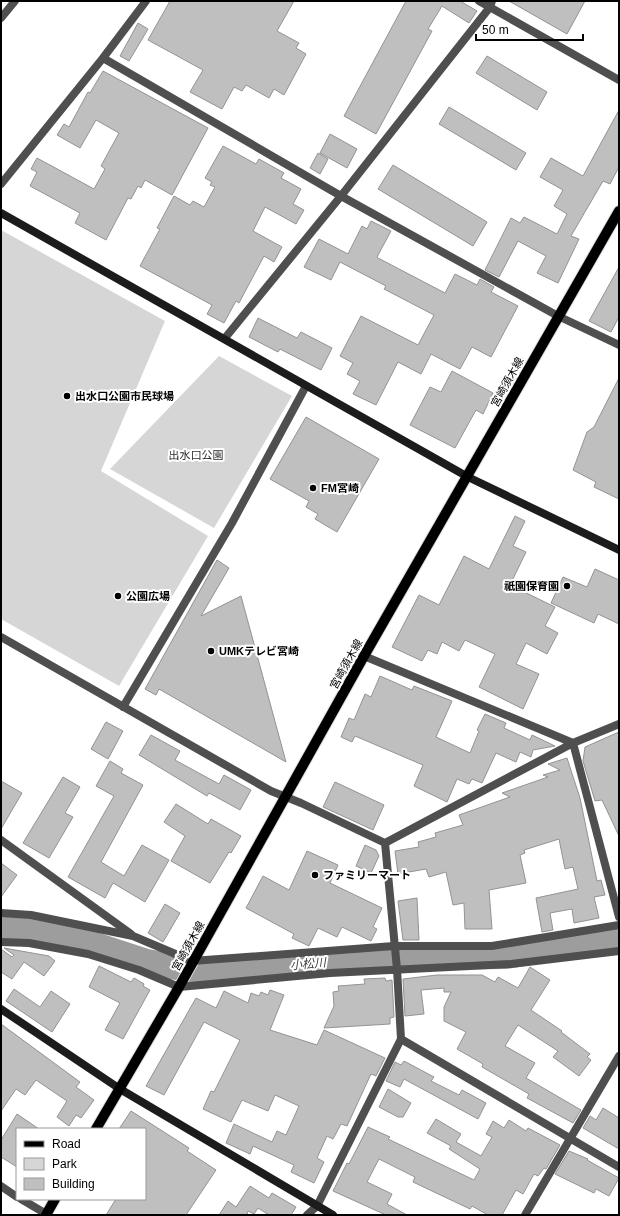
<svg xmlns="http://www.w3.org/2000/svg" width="620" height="1216" font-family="Arial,'Noto Sans JP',sans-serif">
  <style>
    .green { fill: #d6d6d6 }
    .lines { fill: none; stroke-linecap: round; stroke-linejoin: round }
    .river { stroke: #9d9d9d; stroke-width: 26 }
    .building { fill: #bfbfbf; stroke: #939393 }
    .primary-casing { stroke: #dbdbdb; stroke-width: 12 }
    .street { stroke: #4f4f4f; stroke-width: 8 }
    .secondary { stroke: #1c1c1c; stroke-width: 8 }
    .primary { stroke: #000; stroke-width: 10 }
    .poi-dot { fill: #000; stroke: #fff; stroke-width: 1.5 }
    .labels { text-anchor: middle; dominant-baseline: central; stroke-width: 4; stroke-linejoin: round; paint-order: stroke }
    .street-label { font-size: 11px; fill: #000; stroke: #fff }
    .poi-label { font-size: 11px; font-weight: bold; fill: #000; stroke: #fff; text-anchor: start }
    .park-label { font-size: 11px; fill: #2d2d2d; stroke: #fff }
    .water-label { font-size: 12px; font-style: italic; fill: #3e3e3e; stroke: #fff }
  </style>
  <rect width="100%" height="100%" fill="#fff"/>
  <path class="green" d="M1,230L165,321L101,471L208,536L119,686L1,619Z
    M219,356L292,396L214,528L110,469Z"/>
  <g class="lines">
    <path class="river" d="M1,928L46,929L147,962L211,973L387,957L506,956L619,938"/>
  </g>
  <path class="building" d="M170,1H294L277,31L299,43L296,48L306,54L284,95L274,89L269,98L246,85L242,91L234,87L222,109L190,92L203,70L148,40Z
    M406,1H460L477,11L469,23L442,6L428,29L432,31L376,134L344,116Z
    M509,1H585L567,34Z
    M138,23L148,29L129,61L120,56Z
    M487,56L547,92L537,110L476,73Z
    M103,71L208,128L172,195L145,180L141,188L138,186L131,199L128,198L106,240L75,223L80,213L30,186L37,172L31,169L37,158L94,189L105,169L101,166L119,133L96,120L80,148L57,135L64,124L69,127L88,92L90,93Z
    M449,107L526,153L516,170L439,124Z
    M619,110V167L610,184L603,181L571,236L579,239L558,283L537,273L546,256L518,241L499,277L485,270L511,218L520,223L524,217L557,234L567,214L554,206L563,190L540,177L551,158L583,176Z
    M330,134L357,149L347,168L320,153Z
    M223,146L256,164L259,159L284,173L281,178L301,189L293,204L304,210L296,224L265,207L253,231L282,247L274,262L264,256L239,303L236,301L224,323L207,314L212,305L140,266L160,229L157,228L174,196L190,205L193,201L204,207L215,187L210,185L212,182L205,178Z
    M318,153L328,159L320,174L310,168Z
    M393,165L487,222L473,246L378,189Z
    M371,221L391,231L377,257L378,258L445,293L455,274L477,285L480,279L494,287L491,292L518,306L491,357L472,347L460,369L431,354L421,374L398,362L376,405L353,394L360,381L347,374L353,363L340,356L361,316L418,345L434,315L384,289L386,286L340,262L331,280L304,267L319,239L348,254L362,226L367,229Z
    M619,267V317L611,332L589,321Z
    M258,318L297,338L301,332L332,348L321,370L280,349L278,352L249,337Z
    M452,371L493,393L483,414L476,410L455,448L410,425L430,387L441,392Z
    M619,378V499L594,487L596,482L573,470L587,432L594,427Z
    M306,417L379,459L337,532L315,519L318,514L306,507L309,501L270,479Z
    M515,516L525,521L513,546L526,552L510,585L555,607L545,626L558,633L547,654L526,643L516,664L539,674L523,709L479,687L495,654L465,640L459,651L442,642L437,654L428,650L422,661L392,647L419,595L439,605L464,556L489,569Z
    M217,560L229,568L201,616L241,596L286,762L159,689L156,695L145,689Z
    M595,569L619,580V624L598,614L594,623L551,603L563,577L587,587Z
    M380,676L412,690L414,686L452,701L436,737L470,753L479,731L477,730L485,714L506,723L504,728L530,740L532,735L555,746L533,750L531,757L520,752L516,762L496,753L482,783L472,779L469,784L457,779L447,802L414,786L423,765L355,736L352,742L341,737L349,718L354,720L365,694L371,697Z
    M106,722L123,731L108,759L91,749Z
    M619,732V836L602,800L595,801L583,761L585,747Z
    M151,735L180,751L175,760L219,784L224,775L251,790L240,810L209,793L207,796L139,755Z
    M567,758L580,798L597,881L601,880L605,895L594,897L599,918L574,923L572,909L550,913L553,930L542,932L536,898L578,889L573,867L565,869L559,839L524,850L525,853L520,855L526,883L489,890L492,929H465L464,903L453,905L446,872L429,877L426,869L398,874L395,851L419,847L418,842L436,837L435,833L463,825L459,815L510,797L502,793L548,777L543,775L560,770L548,764Z
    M110,761L123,769L121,773L143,785L101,862L124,876L142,845L169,860L145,902L113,883L105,898L68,877L114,796L96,786Z
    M63,777L80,787L65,813L73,817L49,858L23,843Z
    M1,781L22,793L1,829Z
    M335,782L384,805L373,830L323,807Z
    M176,804L208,824L211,819L241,836L231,853L229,852L210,883L171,861L185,836L164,822Z
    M365,845L376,850L379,856L371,873L356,866Z
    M307,851L338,865L330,883L382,908L373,927L377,929L371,941L342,927L337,937L318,928L309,946L292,938L294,934L246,908L263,876L289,890Z
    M1,863L17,875L1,897Z
    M417,898L419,940H403L398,901Z
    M165,904L180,913L163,942L148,933Z
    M4,948L49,956L55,961L44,976L24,962L12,979L1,972V949L12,957L14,955Z
    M99,966L131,982L134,978L144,984L143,986L150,990L123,1039L105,1030L120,1003L89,987Z
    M530,967L550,980L531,1010L562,1031L561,1032L590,1054L587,1057L591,1060L579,1076L553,1057L558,1051L518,1025L505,1046L535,1063L526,1078L581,1110L573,1123L527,1098L529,1094L482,1067L483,1064L457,1049L466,1032L444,1021V1007L451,992H444V988L421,990L424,1014L405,1016L403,979L437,975H482L495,982L498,977L518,988Z
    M385,978L386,981L392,980L394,1017L390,1018V1024L324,1028L334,1006L333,992L339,991L338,986L365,984L364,979Z
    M14,989L40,1007L51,991L70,1004L52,1032L6,1001Z
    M270,990L284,995L270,1030L317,1045L324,1030L385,1058L376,1076L371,1074L347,1126L341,1124L333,1139L327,1136L317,1158L324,1162L314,1183L291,1172L294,1165L253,1146L250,1154L226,1143L234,1124L272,1142L277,1131L286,1135L299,1106L275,1095L268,1111L242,1100L231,1122L203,1109L211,1091L214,1092L240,1040L204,1022L164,1095L146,1086L196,998L216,1008L224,991L248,1003L251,993L259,996L261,992L268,995Z
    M1,1024L80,1082L76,1087L94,1100L81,1118L76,1115L69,1126L57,1117L67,1101L36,1080L25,1095L16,1089L1,1111Z
    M404,1061L434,1077L431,1081L459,1095L462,1090L486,1103L478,1119L404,1079L400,1087L386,1081L395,1062L401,1065Z
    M388,1089L411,1103L403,1117H398L379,1107Z
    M603,1108L619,1118V1149L583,1128L590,1116L596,1120Z
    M131,1111L189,1148L187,1151L216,1170L186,1215H106L116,1199H145V1129H119Z
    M17,1114L39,1129H17V1167L1,1157V1140Z
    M436,1119L461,1134L456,1142L481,1156L492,1137L486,1134L493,1121L504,1128L509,1120L526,1131L528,1128L560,1145L546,1169L544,1168L538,1176L534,1174L523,1194L516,1190L502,1215H488L472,1206L470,1209L413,1182L415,1177L379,1159L367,1182L392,1194L387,1204L407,1215H386L333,1191L347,1163L349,1164L368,1127L390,1137L388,1139L474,1180L480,1169L449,1149L451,1146L427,1133Z
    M569,1151L588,1159L587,1160L619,1178L609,1196L596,1189L594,1193L555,1174Z
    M250,1186L269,1198L272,1193L296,1207L291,1215H269L258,1208L254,1214L248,1211L247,1213L249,1215H219L228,1201L236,1207Z"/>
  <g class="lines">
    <g class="primary-casing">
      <path id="primary" d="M96,1129L179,987L364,656L619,211
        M46,1215L55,1199"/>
    </g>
    <path class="street" d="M479,1L619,80
      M1,18L15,1
      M103,58L341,196L558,316L619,345
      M1,184L103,58L146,1
      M225,338L341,196L490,7L492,1
      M1,637L271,791L301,803L385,843
      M364,656L573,743
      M123,707L232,523L306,386
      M573,743L619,917
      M1,840L131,934
      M385,843L573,743L619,724
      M1,913L31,915L133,936L192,961L394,946H492L619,925
      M1,942L29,943L88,954L139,970L179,987L330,973L511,964L619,951
      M401,1039L619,1167
      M1,1186L17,1197
      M21,1199L48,1215
      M307,1215L317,1206L401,1039L397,969L385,843
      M525,1215L619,1056"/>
    <path class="secondary" d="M1,213L468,477L619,550
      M1,1009L120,1089L333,1215"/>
    <use href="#primary" class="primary"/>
  </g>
  <g class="poi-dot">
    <circle cx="67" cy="396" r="4"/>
    <circle cx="313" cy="488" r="4"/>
    <circle cx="567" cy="586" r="4"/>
    <circle cx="118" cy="596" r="4"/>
    <circle cx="211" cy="651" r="4"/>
    <circle cx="315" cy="875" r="4"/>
  </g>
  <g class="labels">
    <g class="street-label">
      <text transform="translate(507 382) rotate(-61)">宮崎須木線</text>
      <text transform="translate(346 664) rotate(-61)">宮崎須木線</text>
      <text transform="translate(188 946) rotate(-61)">宮崎須木線</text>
    </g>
    <g class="poi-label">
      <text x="75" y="396">出水口公園市民球場</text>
      <text x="321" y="488">FM宮崎</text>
      <text x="559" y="586" text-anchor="end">祇園保育園</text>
      <text x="126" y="596">公園広場</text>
      <text x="219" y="651">UMKテレビ宮崎</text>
      <text x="323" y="875">ファミリーマート</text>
    </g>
    <g class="park-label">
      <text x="196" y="455">出水口公園</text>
    </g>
    <g class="water-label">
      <text transform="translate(308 964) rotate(-5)">小松川</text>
    </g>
  </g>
  <rect width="620" height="1216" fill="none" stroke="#000000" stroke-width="4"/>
  <rect x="16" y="1128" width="130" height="72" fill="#ffffff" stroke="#999999"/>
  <rect x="24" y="1141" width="20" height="6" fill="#000000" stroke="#999999"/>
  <text x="52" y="1148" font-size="12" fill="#000000">Road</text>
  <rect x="24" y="1158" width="20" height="12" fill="#d6d6d6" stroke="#999999"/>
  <text x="52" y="1168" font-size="12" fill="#000000">Park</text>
  <rect x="24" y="1178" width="20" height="12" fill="#bfbfbf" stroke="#999999"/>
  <text x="52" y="1188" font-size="12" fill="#000000">Building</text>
  <path d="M476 34v6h107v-6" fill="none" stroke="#000000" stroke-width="2"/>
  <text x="482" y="34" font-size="12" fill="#000000" stroke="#ffffff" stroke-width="3" paint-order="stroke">50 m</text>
</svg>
